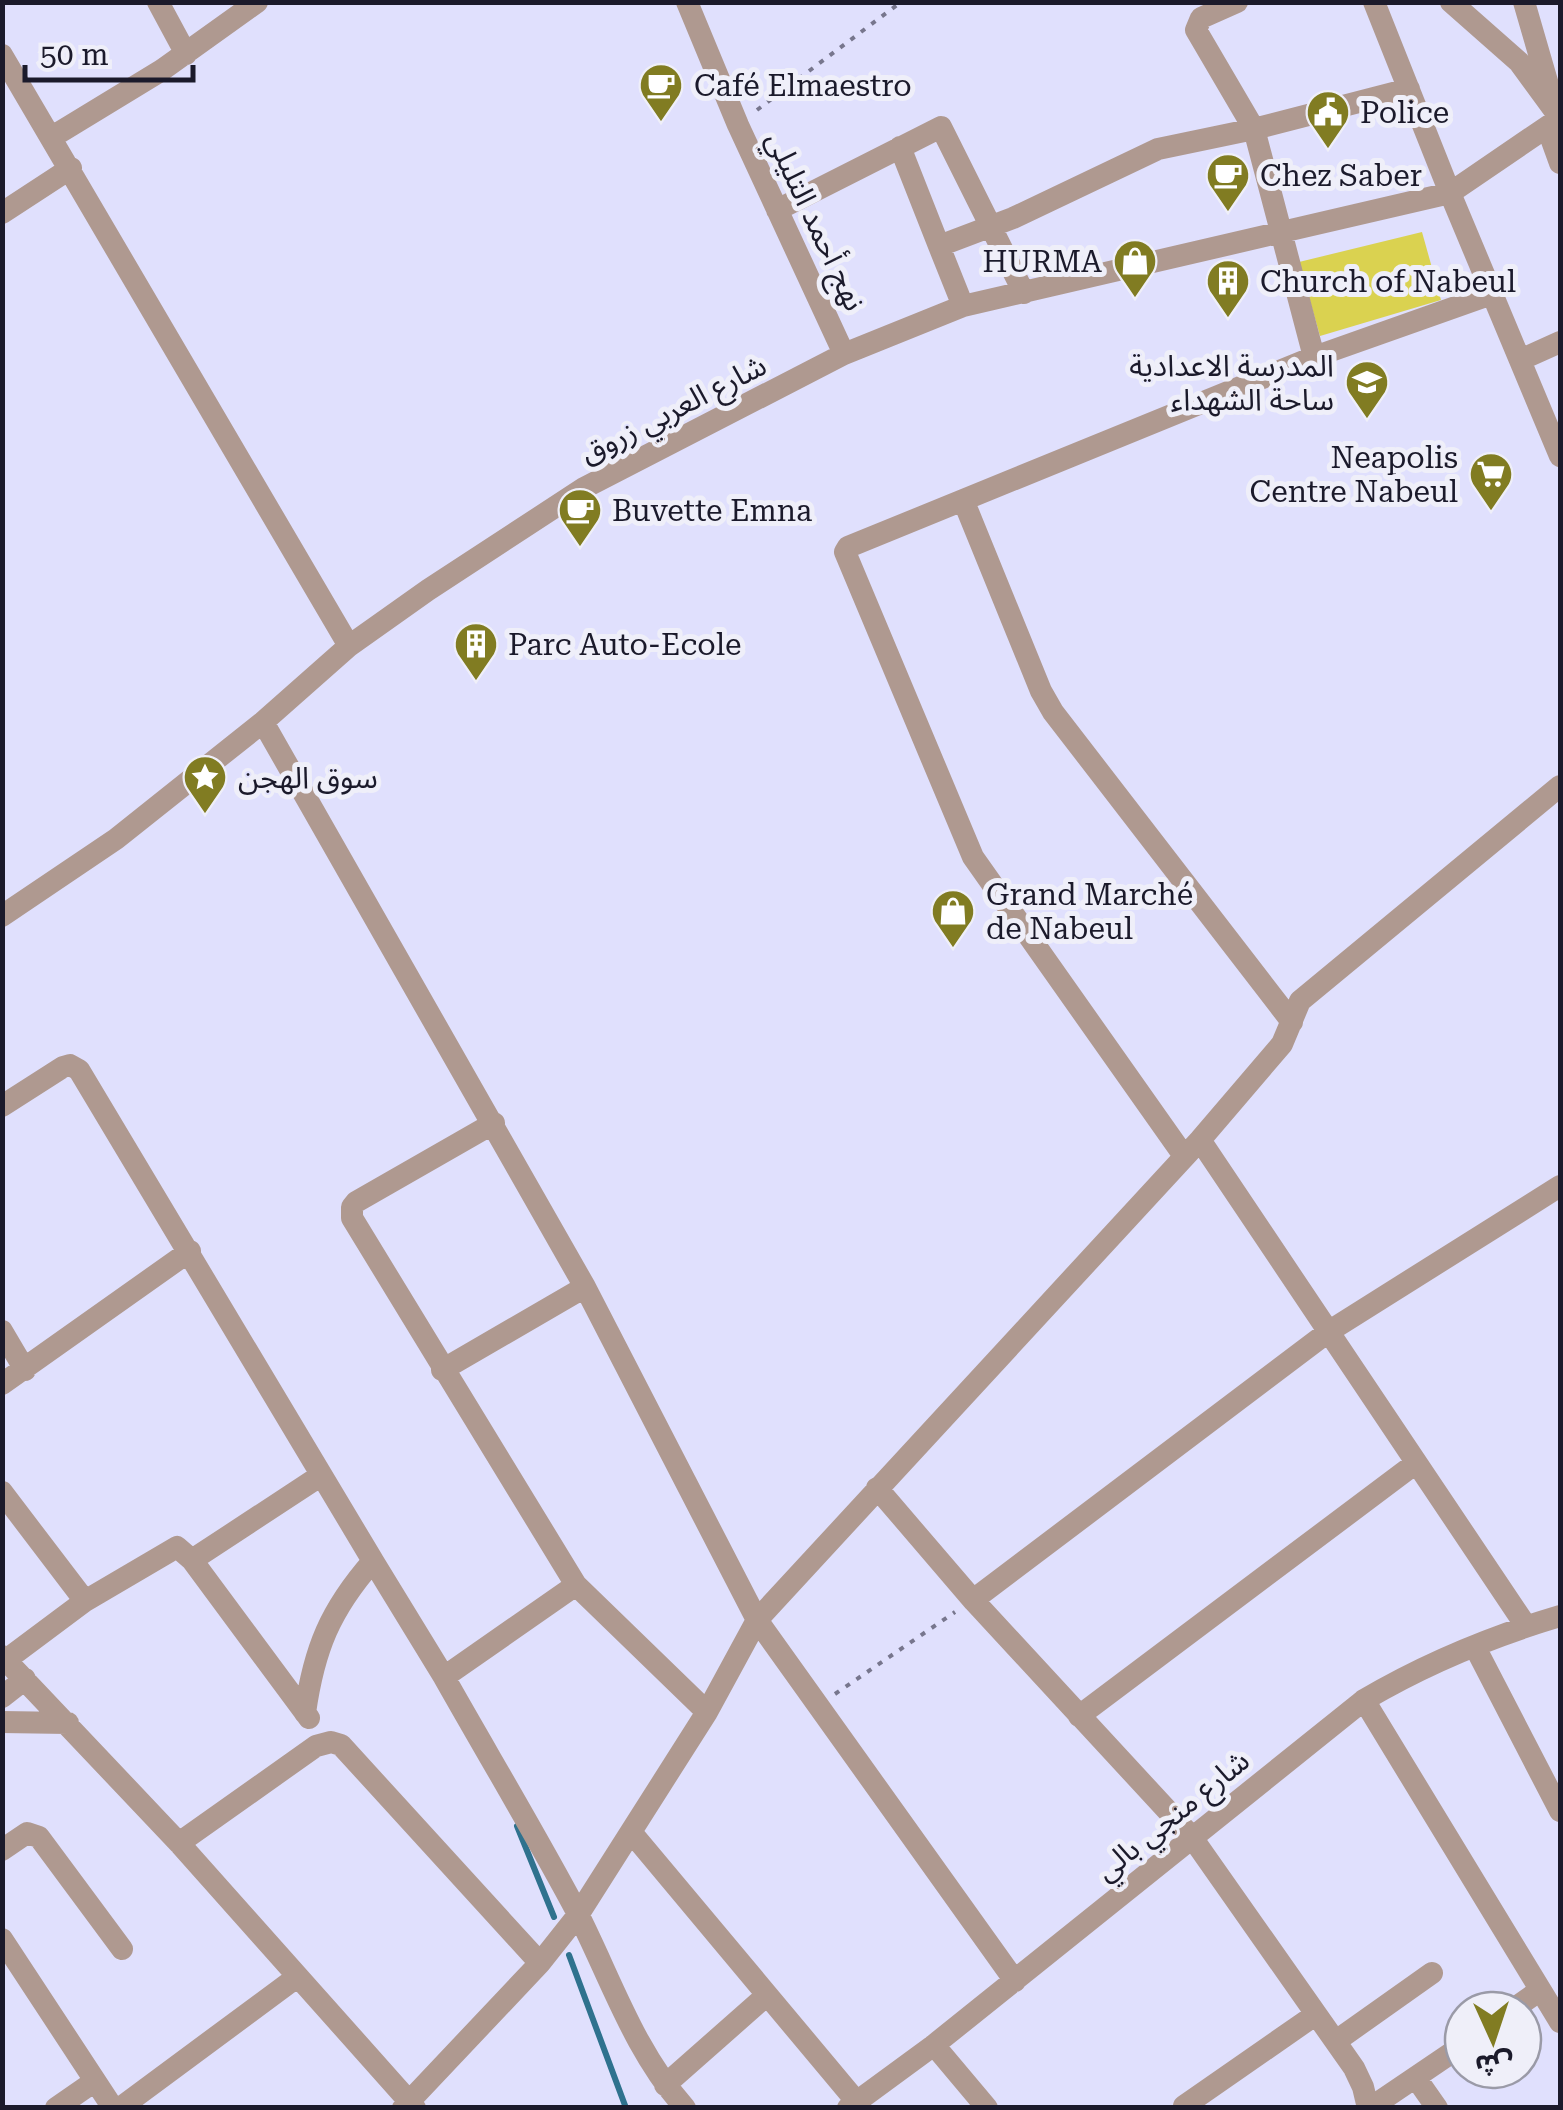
<svg xmlns="http://www.w3.org/2000/svg" width="1563" height="2110" font-family="'Roboto Serif','Noto Sans Arabic',serif">
  <style>
    .green { fill: #dad250 }
    .lines { fill: none; stroke-linecap: round; stroke-linejoin: round }
    .stream { stroke: #2f728e; stroke-width: 6 }
    .path { stroke: #77768d; stroke-width: 4; stroke-dasharray: 5 8; stroke-linecap: butt }
    .minor { stroke: #af9990; stroke-width: 22 }
    .labels { text-anchor: middle; dominant-baseline: central; stroke-width: 10; stroke-linejoin: round; paint-order: stroke }
    .poi-label { font-size: 30px; fill: #1b1a2b; stroke: #efeff9; text-anchor: start }
    .street-label { font-size: 30px; fill: #1b1a2b; stroke: #efeff9 }
  </style>
  <rect width="100%" height="100%" fill="#e0e0fd"/>
  <path class="green" d="M1422,232L1441,300L1320,336L1299,262Z"/>
  <g class="lines">
    <path class="stream" d="M517,1826L554,1917
      M569,1955L626,2108"/>
    <path class="path" d="M757,110L901,2
      M835,1694L955,1612"/>
    <path class="minor" d="M158,2L186,54
      M687,2L738,125L844,354
      M1237,2L1201,18L1196,30L1254,129L1314,357
      M1374,2L1450,193L1560,456
      M1451,2L1519,62L1560,118
      M1524,2L1551,95
      M2,55L349,646
      M1547,127L1560,163
      M52,137L162,70L257,2
      M900,147L939,246
      M777,210L941,127L1024,293
      M2,213L71,168
      M963,306L939,246L1013,218L1158,149L1254,129L1409,89
      M1520,360L1560,342
      M964,502L1041,691L1053,712L1292,1022
      M263,722L585,1287L757,1620L1015,1981
      M2,916L116,839L263,722L349,646L428,590L584,488L844,354L963,306L1450,193L1560,118
      M2,1106L63,1067L70,1065L79,1070L373,1561C330,1610 314,1649 305,1713
      M494,1123L356,1202L352,1207V1218L576,1585L707,1712
      M1200,1140L1526,1626
      M1184,1156L973,857L845,552L848,547L1314,357L1492,294
      M2,1331L25,1370
      M442,1370L585,1287
      M2,1384L190,1251
      M877,1488L973,1600L1191,1836L1354,2068L1363,2087L1368,2108
      M2,1492L85,1601
      M192,1560L320,1476
      M373,1561L444,1677
      M576,1585L444,1677C488,1755 535,1833 577,1912C611,1979 634,2051 685,2108
      M973,1600L1328,1332L1560,1186
      M1475,1647L1560,1811
      M2,1656L179,1843L415,2108
      M6,1660L85,1601L177,1547L192,1560L309,1718
      M2,1697L25,1679
      M1364,1700L1560,2022
      M1079,1716L1416,1463
      M2,1722L68,1723
      M631,1832L856,2101
      M179,1843L316,1746L331,1742L341,1745L540,1963
      M2,1850L27,1833L39,1837L122,1949
      M2,1939L113,2108
      M1512,2010L1539,1991
      M1336,2041L1432,1973
      M934,2045L987,2108
      M1416,2078L1437,2108
      M665,2085L767,1995
      M1184,2106L1315,2015
      M56,2108L95,2081
      M120,2108L297,1977
      M403,2108L540,1963L578,1915L707,1712L757,1620L1200,1140L1282,1044L1300,1001L1560,786
      M848,2108L934,2045L1364,1700C1425,1664 1493,1636 1560,1616
      M1370,2108L1463,2045"/>
  </g>
  <defs>
    <g id="cafe-pin" transform="scale(2.25)"><path d="M0 17L-7.5 6A9.5 9.5 0 1 1 7.5 6Z" fill="#817c22" stroke="#efeff9"/><path d="M-5.5-4.5H6V0H3Q3 3.5 0 3.5H-2.5Q-5.5 3.5-5.5 0ZM3-3.2v2h1.7v-2ZM-6 4.5H4V6H-6Z" fill="#fff"/></g>
    <g id="civic-pin" transform="scale(2.25)"><path d="M0 17L-7.5 6A9.5 9.5 0 1 1 7.5 6Z" fill="#817c22" stroke="#efeff9"/><path d="M-.6-6.5H3V-4.5H.6V-3L4-1V1h2V6H-6V1h2V-1L-.6-3ZM-1.2 2.5V6h2.4V2.5Z" fill="#fff"/></g>
    <g id="shop-pin" transform="scale(2.25)"><path d="M0 17L-7.5 6A9.5 9.5 0 1 1 7.5 6Z" fill="#817c22" stroke="#efeff9"/><path d="M-5-2.5h2.3a2.7 3.5 0 0 1 5.4 0H5L5.5 6h-11ZM-1.5-2.5h3a1.5 2.3 0 0 0-3 0Z" fill="#fff"/></g>
    <g id="building-pin" transform="scale(2.25)"><path d="M0 17L-7.5 6A9.5 9.5 0 1 1 7.5 6Z" fill="#817c22" stroke="#efeff9"/><path d="M-4-6H4V6H1V3H-1V6H-4ZM-2.5-4.3h1.7v1.8h-1.7ZM.8-4.3h1.7v1.8H.8ZM-2.5-1h1.7V.8h-1.7ZM.8-1h1.7V.8H.8Z" fill="#fff"/></g>
    <g id="university-pin" transform="scale(2.25)"><path d="M0 17L-7.5 6A9.5 9.5 0 1 1 7.5 6Z" fill="#817c22" stroke="#efeff9"/><path d="M0-5L7-2L0 1L-7-2ZM-4 1L0 2.5L4 1V4Q0 6-4 4Z" fill="#fff"/></g>
    <g id="supermarket-pin" transform="scale(2.25)"><path d="M0 17L-7.5 6A9.5 9.5 0 1 1 7.5 6Z" fill="#817c22" stroke="#efeff9"/><path d="M-6-5.5h2.5l.6 2H6L4.5 2H-2.5L-4.4-4H-6ZM-1.5 3.2a1.3 1.3 0 1 0 .1 0ZM3 3.2a1.3 1.3 0 1 0 .1 0Z" fill="#fff"/></g>
    <g id="sight-pin" transform="scale(2.25)"><path d="M0 17L-7.5 6A9.5 9.5 0 1 1 7.5 6Z" fill="#817c22" stroke="#efeff9"/><path d="M0-6L1.8-2.2L6-1.7L2.9 1.2L3.7 5.4L0 3.3L-3.7 5.4L-2.9 1.2L-6-1.7L-1.8-2.2Z" fill="#fff"/></g>
  </defs>
  <g fill-rule="evenodd">
    <use href="#cafe-pin" x="661" y="85"/>
    <use href="#civic-pin" x="1328" y="112"/>
    <use href="#cafe-pin" x="1228" y="175"/>
    <use href="#shop-pin" x="1135" y="261"/>
    <use href="#building-pin" x="1228" y="281"/>
    <use href="#university-pin" x="1367" y="382"/>
    <use href="#supermarket-pin" x="1491" y="474"/>
    <use href="#cafe-pin" x="580" y="510"/>
    <use href="#building-pin" x="476" y="644"/>
    <use href="#sight-pin" x="205" y="777"/>
    <use href="#shop-pin" x="953" y="911"/>
  </g>
  <g class="labels">
    <g class="poi-label">
      <text x="694" y="85">Café Elmaestro</text>
      <text x="1360" y="112">Police</text>
      <text x="1260" y="175">Chez Saber</text>
      <text x="1102" y="261" text-anchor="end">HURMA</text>
      <text x="1260" y="281">Church of Nabeul</text>
      <text x="1334" y="365" text-anchor="end">المدرسة الاعدادية<tspan x="1334" dy="34">ساحة الشهداء</tspan></text>
      <text x="1458" y="457" text-anchor="end">Neapolis<tspan x="1458" dy="34">Centre Nabeul</tspan></text>
      <text x="612" y="510">Buvette Emna</text>
      <text x="508" y="644">Parc Auto-Ecole</text>
      <text x="238" y="777">سوق الهجن</text>
      <text x="986" y="894">Grand Marché<tspan x="986" dy="34">de Nabeul</tspan></text>
    </g>
    <g class="street-label">
      <text transform="translate(816 221) rotate(65)">نهج أحمد التليلي</text>
      <text transform="translate(673 409) rotate(-27)">شارع العربي زروق</text>
      <text transform="translate(1172 1815) rotate(-39)">شارع منجي بالي</text>
    </g>
  </g>
  <rect width="1563" height="2110" fill="none" stroke="#1b1a2b" stroke-width="10"/>
  <g transform="translate(1493 2040) rotate(177)"><circle r="48" fill="#efeff9" stroke="#9a9aa7" stroke-width="2.5"/>
  <path d="M0-8L18 38L0 25L-18 38Z" fill="#817c22"/>
  <text y="-15" font-size="28" font-weight="bold" text-anchor="middle" fill="#1b1a2b">ش</text>
  </g>
  <path d="M25 65v15h168v-15" fill="none" stroke="#1b1a2b" stroke-width="5"/>
  <text x="40" y="65" font-size="30" fill="#1b1a2b" stroke="#efeff9" stroke-width="8" paint-order="stroke">50 m</text>
</svg>
